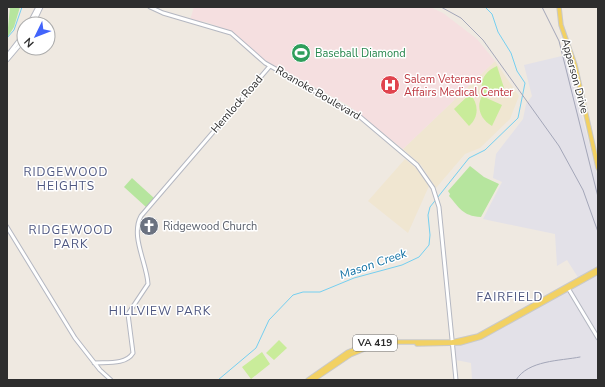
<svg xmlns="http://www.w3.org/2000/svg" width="605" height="387" font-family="'Nunito Sans',sans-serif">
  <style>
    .industrial { fill: #e3e1e8 }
    .education { fill: #f0e6d1 }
    .medical { fill: #f5dfe0 }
    .green { fill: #b6e59e }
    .pitch { fill: #c9ec9a }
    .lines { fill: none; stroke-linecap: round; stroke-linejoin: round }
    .stream { stroke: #75cff0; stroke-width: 1 }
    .secondary-casing { stroke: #b4b7c1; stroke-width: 5 }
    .primary-casing { stroke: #c9c9c9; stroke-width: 5.5 }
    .secondary { stroke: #fff; stroke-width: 3 }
    .primary { stroke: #f2d163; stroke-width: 3.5 }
    .rail { stroke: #a3a6b8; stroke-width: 1 }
    .labels { text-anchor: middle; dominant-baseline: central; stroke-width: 3; stroke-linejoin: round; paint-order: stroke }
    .shield { fill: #fff; stroke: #6d6d6d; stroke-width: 1 }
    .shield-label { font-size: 10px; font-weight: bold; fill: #2e2e2e }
    .leisure-label { font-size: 11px; fill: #27864d; stroke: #fff; text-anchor: start }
    .street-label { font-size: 11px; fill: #2e2e2e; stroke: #fff }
    .health-label { font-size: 11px; fill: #be3a42; stroke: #fff; text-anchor: start }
    .worship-label { font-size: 11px; fill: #5b616d; stroke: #fff; text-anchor: start }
    .neighbourhood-label { font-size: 12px; letter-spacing: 1px; fill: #4d5680; stroke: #fff }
    .water-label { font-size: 12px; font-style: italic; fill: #0d6fa3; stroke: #fff }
  </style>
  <rect width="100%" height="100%" fill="#efe9e1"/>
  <path class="industrial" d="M566,55L598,178V268L579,279L567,260L557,266L555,234L483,219L502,182L493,178L496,154L523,119L526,104L532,96L524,65Z
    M598,274V380H472L471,363L456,360L454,345L466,344L486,336Z"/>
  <path class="education" d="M495,61L519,96L510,119L480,148L465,154L436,188L421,165L403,149Z
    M405,159L417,169L429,186L408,233L368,201Z"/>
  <path class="medical" d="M194,7H430L443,13L477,39L495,61L403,149L348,105L274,66L261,57L233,32L206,22L190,20Z"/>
  <path class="green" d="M10,7H20L14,27L7,38Z
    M470,166L484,177L499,184L481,217C462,216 459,207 449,196L450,194L448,191Z
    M132,178L154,198L146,207L124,187Z"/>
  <path class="pitch" d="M497,66L504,88L483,94C479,81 485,71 497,66Z
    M470,94C479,104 479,117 469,126L454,109Z
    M482,96L502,105L492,126C480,119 476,107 482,96Z
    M279,340L287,348L274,360L266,353Z
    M262,352L270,364L251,379L242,367Z"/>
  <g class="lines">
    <path class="stream" d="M7,38L14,30L22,7
      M218,380L256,348L269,320L293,295L303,292H320L354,278L402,265L419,257L429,245L430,235L428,215L430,207L469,158L485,150L518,118L525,83L517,71L511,53L498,32L492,14L485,7"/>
    <g class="secondary-casing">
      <path id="secondary" d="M150,7L163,13L231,33L265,63L359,116L417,165L433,188L439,207L456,380
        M29,24L38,7
        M33,24L41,7
        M7,56L24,34
        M7,60L24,40
        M7,227L75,338L100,370L111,380
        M568,288L598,338
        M94,363C106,362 126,365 133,353L128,314L148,284C147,263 130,236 141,216L270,66"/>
    </g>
    <g class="primary-casing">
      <path id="primary" d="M559,7L561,25L575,65L598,168
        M417,344L460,343L481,337L598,272
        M308,380L348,352L368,344L385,342H452L478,336L598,269
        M313,380L350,355L374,345"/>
    </g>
    <use href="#secondary" class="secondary"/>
    <use href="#primary" class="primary"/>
    <path class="rail" d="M441,7L461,18L483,40L559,146L583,190L598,232
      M542,7L559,41L598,197
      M516,380C528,360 560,361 580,357"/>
  </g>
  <defs>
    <g id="stadium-disc" transform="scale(1)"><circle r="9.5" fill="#2e9e5b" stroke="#fff"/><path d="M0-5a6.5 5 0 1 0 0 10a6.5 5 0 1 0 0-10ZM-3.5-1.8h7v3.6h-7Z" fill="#fff"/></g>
    <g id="hospital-disc" transform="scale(1)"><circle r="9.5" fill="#e0444e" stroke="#fff"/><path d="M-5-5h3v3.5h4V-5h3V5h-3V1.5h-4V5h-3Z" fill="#fff"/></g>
    <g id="church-disc" transform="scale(1)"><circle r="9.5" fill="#6b7280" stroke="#fff"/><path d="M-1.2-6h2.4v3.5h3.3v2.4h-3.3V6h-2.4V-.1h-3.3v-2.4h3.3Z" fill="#fff"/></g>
  </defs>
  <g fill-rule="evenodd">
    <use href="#stadium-disc" x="301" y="53"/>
    <use href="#hospital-disc" x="390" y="85"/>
    <use href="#church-disc" x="149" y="226"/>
  </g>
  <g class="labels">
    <rect class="shield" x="353" y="335" width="44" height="16" rx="3"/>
    <g class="shield-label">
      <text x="375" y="343">VA 419</text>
    </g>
    <g class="leisure-label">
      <text x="315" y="53">Baseball Diamond</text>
    </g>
    <g class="street-label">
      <text transform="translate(575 76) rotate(75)">Apperson Drive</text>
      <text transform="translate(318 93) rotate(30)">Roanoke Boulevard</text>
      <text transform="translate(237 104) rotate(-49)">Hemlock Road</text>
    </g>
    <g class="health-label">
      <text x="404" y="79">Salem Veterans<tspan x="404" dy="13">Affairs Medical Center</tspan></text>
    </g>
    <g class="worship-label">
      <text x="163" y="226">Ridgewood Church</text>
    </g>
    <g class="neighbourhood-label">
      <text x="66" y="172">RIDGEWOOD<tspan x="66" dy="14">HEIGHTS</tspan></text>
      <text x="71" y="230">RIDGEWOOD<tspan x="71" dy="14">PARK</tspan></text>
      <text x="510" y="297">FAIRFIELD</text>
      <text x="160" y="311">HILLVIEW PARK</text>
    </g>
    <g class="water-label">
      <text transform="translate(373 264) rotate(-19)">Mason Creek</text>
    </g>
  </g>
  <rect width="605" height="387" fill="none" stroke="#2e2e2e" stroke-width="16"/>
  <g transform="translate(36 36) rotate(227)"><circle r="19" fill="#ffffff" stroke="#ababab"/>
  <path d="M0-3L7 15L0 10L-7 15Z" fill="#4264fb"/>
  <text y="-6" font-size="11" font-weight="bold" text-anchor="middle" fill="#2e2e2e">N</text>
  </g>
</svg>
